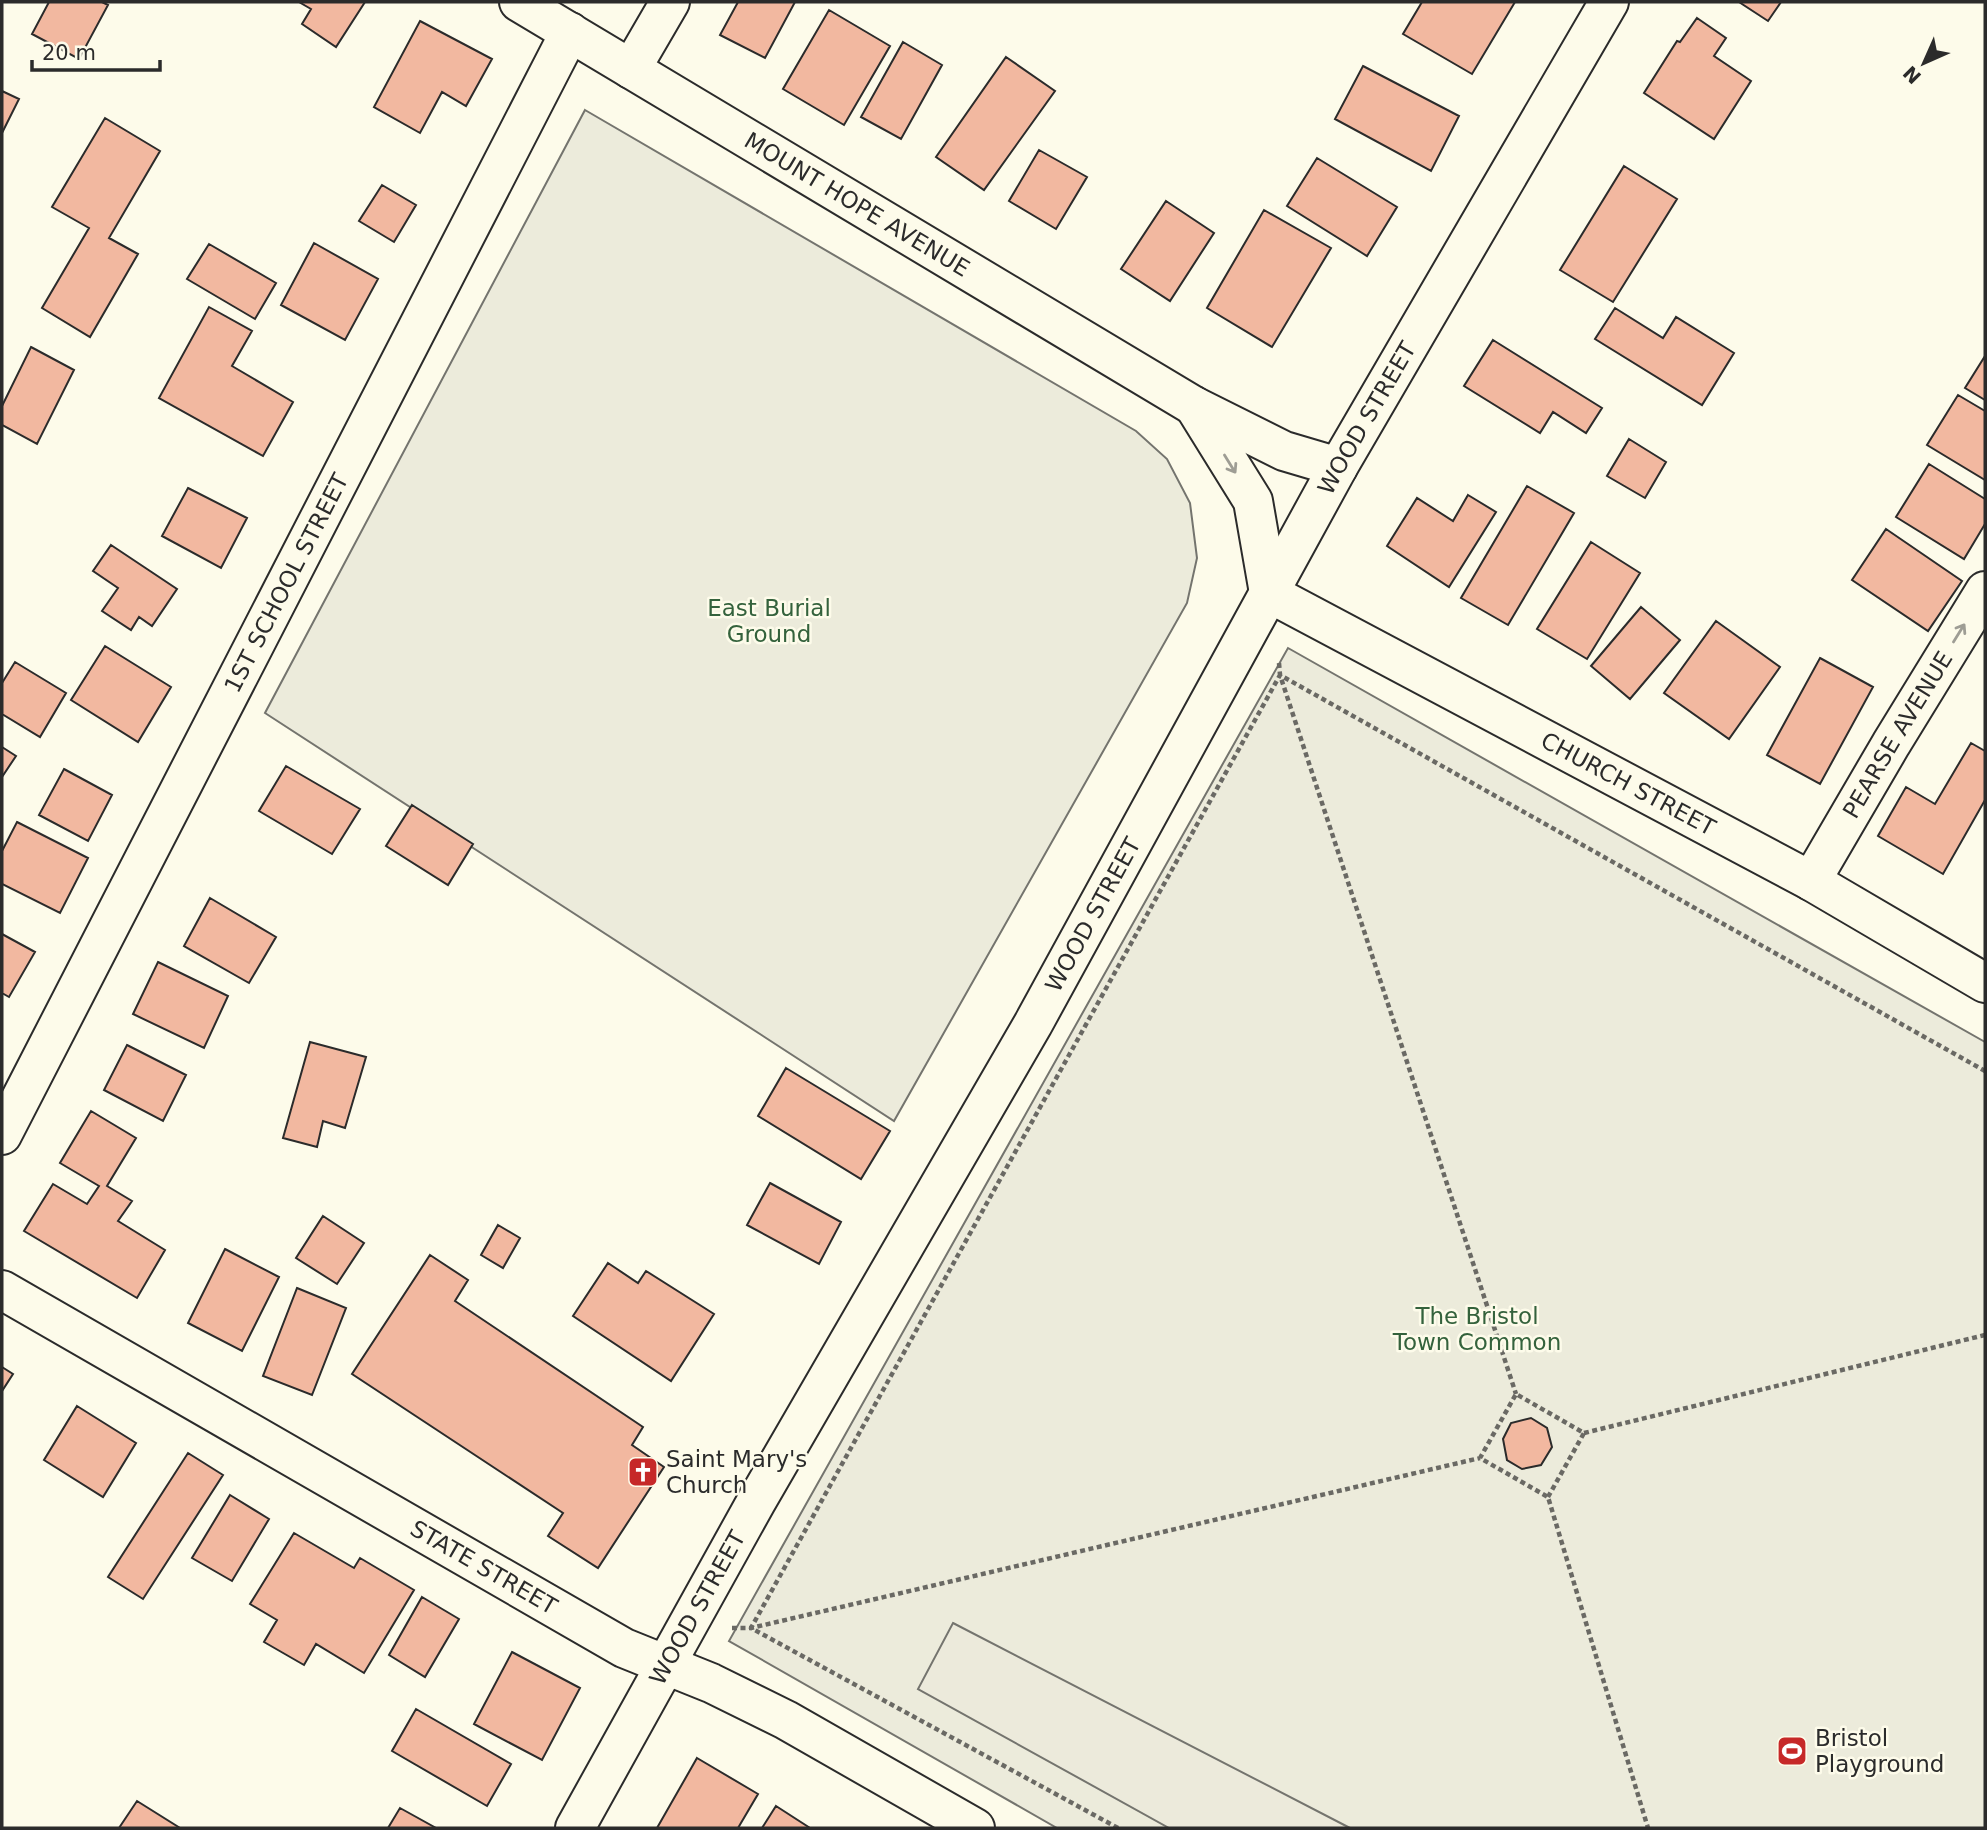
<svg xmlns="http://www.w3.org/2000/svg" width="1987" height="1830" font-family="'DejaVu Sans',sans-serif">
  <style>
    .green { fill: #ecebdb; stroke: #74746e; stroke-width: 2 }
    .parking { fill: #eceadb; stroke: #74746e; stroke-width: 2 }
    .building { fill: #f2b8a0; stroke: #2b2b2b; stroke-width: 2 }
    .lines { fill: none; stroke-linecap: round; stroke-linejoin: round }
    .minor-casing { stroke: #2b2b2b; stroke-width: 42 }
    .major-casing { stroke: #2b2b2b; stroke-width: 42 }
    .path { stroke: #6a6964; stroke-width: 4.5; stroke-dasharray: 5 3.5; stroke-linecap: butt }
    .minor { stroke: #fdfbea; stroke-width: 38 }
    .major { stroke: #fdfbea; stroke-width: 38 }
    .oneway { stroke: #9e9d94 }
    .labels { text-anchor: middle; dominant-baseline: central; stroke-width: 5; stroke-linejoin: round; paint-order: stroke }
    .street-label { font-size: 23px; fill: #2b2b2b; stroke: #fdfbea }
    .park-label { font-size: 23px; fill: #34623c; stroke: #fdfbea }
    .poi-label { font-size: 23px; fill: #2b2b2b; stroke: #fdfbea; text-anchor: start }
  </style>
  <rect width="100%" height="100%" fill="#fdfbea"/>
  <path class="green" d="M585,110L1136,431L1167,459L1190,503L1197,558L1187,603L894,1121L265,713Z
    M1288,648L1985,1042V1828H1057L729,1641Z"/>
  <path class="parking" d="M953,1623L1350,1828H1169L918,1689Z"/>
  <path class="building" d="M49,2H102L108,5L79,59L32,34Z
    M299,2H365L336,47L302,24L311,9Z
    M738,2H795L765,58L720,35Z
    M1422,2H1515L1472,74L1403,34Z
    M1739,2H1781L1768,21Z
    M829,10L890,46L844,125L783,89Z
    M1697,18L1726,38L1714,56L1751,81L1714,139L1644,93L1677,41L1680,42Z
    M420,21L492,59L466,106L442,92L420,133L374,107Z
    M903,42L942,65L901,139L861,117Z
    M1006,57L1055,91L984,190L936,157Z
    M1363,66L1459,116L1431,171L1335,119Z
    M2,91L19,99L2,133Z
    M105,118L160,151L109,238L138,254L90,337L42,308L89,228L52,207Z
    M1039,150L1087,177L1056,229L1009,201Z
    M1317,158L1397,207L1367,256L1287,206Z
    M1624,166L1677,199L1613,302L1560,270Z
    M382,185L416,205L394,242L359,221Z
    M1166,201L1214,233L1170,301L1121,269Z
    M1264,210L1331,248L1272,347L1207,308Z
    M314,243L378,279L345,340L281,305Z
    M209,244L276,283L255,319L187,279Z
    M209,307L252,331L232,366L293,402L263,456L159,398Z
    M1615,308L1663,338L1676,317L1734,353L1702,405L1595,339Z
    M1493,340L1602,408L1586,433L1553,412L1540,433L1464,386Z
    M31,347L74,370L37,444L2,425V406Z
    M1985,356V400L1965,388Z
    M1958,395L1985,411V480L1927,445Z
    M1629,439L1666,462L1645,498L1607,476Z
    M1929,464L1985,499V524L1964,559L1896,517Z
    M1527,486L1574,513L1508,625L1461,598Z
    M188,488L247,518L221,568L162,536Z
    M1468,495L1496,512L1449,587L1387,546L1417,498L1453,521Z
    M1886,529L1962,581L1928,631L1852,580Z
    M1591,542L1640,573L1587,659L1537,629Z
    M111,545L177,589L152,626L139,617L131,630L102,611L118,588L93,571Z
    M1641,607L1680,640L1630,699L1591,666Z
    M1716,621L1780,667L1729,739L1664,693Z
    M105,646L171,687L138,742L71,700Z
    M1820,658L1873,687L1820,784L1767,755Z
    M15,662L66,693L40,737L2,714V683Z
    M1971,743L1985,751V800L1943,874L1878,836L1906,787L1935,804Z
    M2,747L16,756L2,777Z
    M286,766L360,809L332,854L259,811Z
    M64,769L112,795L88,841L39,815Z
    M412,805L473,844L448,885L386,846Z
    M17,822L88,858L60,913L2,884V851Z
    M210,898L276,937L249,983L184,946Z
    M2,934L35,952L9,997L2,993Z
    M158,962L228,996L204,1048L133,1014Z
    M310,1042L366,1057L345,1128L323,1121L317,1147L283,1138Z
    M127,1045L186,1075L163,1121L104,1090Z
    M786,1068L890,1131L861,1179L758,1116Z
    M91,1111L136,1138L107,1186L132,1201L118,1221L165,1250L137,1298L24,1231L53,1184L87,1204L99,1186L60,1163Z
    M770,1183L841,1222L819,1264L747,1225Z
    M323,1216L364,1243L337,1284L296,1258Z
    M498,1225L520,1238L503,1268L481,1255Z
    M225,1249L279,1277L242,1351L188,1323Z
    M430,1255L468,1280L455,1301L643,1427L632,1445L664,1467L598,1568L548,1536L563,1513L352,1374Z
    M608,1263L638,1283L646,1271L714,1314L671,1381L573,1316Z
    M297,1288L346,1308L312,1395L263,1376Z
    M2,1367L13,1374L2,1391Z
    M77,1406L136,1443L103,1497L44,1460Z
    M1531,1418L1547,1428L1552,1447L1541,1465L1522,1469L1507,1460L1503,1439L1511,1423Z
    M188,1453L223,1475L143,1599L108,1577Z
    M230,1495L269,1519L232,1581L192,1558Z
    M294,1533L354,1568L360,1558L414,1590L364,1673L316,1644L304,1665L264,1642L277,1620L250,1604Z
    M422,1597L459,1619L425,1677L389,1655Z
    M512,1652L580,1688L542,1760L474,1724Z
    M416,1709L511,1764L487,1806L392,1751Z
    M697,1758L758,1794L738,1828H657Z
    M137,1801L180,1828H119Z
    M776,1806L810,1828H762Z
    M400,1808L436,1828H388Z"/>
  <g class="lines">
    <g class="minor-casing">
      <g id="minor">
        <path id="s1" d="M519,2L1194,406L1284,451L1338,467"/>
        <path d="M631,69L670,2"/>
        <path id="s2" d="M1194,406L1253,501L1269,593L1811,881L1985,983"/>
        <path id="s3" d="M1811,881L1891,744L1985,591"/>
        <path id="s4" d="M2,1135L570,32"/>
        <path id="s5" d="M2,1290L624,1648L711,1683L786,1720L975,1828"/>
      </g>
    </g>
    <g class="major-casing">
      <g id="major">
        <path id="s6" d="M575,1828L756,1502L1033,1024L1338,467L1609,2"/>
      </g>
    </g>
    <path class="path" d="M1279,663L1280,675L1516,1394
      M1584,1433L1985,1335
      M1548,1497L1584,1433L1516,1394L1480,1458L1548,1497L1648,1828
      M732,1628H751L1480,1458
      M1118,1828L751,1628L1280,675L1985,1071"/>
    <use href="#minor" class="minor"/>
    <use href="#major" class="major"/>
  </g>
  <defs><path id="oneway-shaft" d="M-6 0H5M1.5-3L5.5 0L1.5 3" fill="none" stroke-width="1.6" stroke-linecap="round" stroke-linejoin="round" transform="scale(1.75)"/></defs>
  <g class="oneway">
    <use href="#oneway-shaft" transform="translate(1230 464) rotate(58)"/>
    <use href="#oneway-shaft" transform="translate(1959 633) rotate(-58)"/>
  </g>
  <defs>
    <g id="church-square" transform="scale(1.575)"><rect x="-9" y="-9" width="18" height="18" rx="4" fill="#c62828" stroke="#fdfbea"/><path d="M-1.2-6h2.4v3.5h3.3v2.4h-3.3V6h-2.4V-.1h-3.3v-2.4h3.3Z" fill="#fff"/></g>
    <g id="stadium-square" transform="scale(1.575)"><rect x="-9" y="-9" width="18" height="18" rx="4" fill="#c62828" stroke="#fdfbea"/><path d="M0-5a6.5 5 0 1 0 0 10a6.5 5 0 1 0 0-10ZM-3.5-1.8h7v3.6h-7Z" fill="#fff"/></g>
  </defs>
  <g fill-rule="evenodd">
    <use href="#church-square" x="643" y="1472"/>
    <use href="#stadium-square" x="1792" y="1751"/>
  </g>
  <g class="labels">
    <g class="street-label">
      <text stroke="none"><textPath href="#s1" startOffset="394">MOUNT HOPE AVENUE</textPath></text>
      <text stroke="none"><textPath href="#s6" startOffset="1617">WOOD STREET</textPath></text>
      <text stroke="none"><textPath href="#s4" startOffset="621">1ST SCHOOL STREET</textPath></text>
      <text stroke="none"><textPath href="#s3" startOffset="170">PEARSE AVENUE</textPath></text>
      <text stroke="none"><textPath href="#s2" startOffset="612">CHURCH STREET</textPath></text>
      <text stroke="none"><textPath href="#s6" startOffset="1050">WOOD STREET</textPath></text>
      <text stroke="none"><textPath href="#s5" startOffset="556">STATE STREET</textPath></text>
      <text stroke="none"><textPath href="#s6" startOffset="252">WOOD STREET</textPath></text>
    </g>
    <g class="park-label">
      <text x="769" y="608">East Burial<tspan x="769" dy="26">Ground</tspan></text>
      <text x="1477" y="1316">The Bristol<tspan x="1477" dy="26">Town Common</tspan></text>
    </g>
    <g class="poi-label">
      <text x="666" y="1459">Saint Mary's<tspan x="666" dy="26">Church</tspan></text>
      <text x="1815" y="1738">Bristol<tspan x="1815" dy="26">Playground</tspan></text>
    </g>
  </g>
  <rect width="1987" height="1830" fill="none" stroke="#2b2b2b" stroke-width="7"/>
  <g transform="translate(1924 63) rotate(225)" stroke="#fdfbea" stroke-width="5" paint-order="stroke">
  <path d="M0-5L12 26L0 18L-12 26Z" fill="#2b2b2b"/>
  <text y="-10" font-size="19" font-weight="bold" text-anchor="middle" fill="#2b2b2b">N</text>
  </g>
  <path d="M32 60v10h128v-10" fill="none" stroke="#2b2b2b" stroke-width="3.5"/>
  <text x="42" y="60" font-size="21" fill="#2b2b2b" stroke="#fdfbea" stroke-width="5" paint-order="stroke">20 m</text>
</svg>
